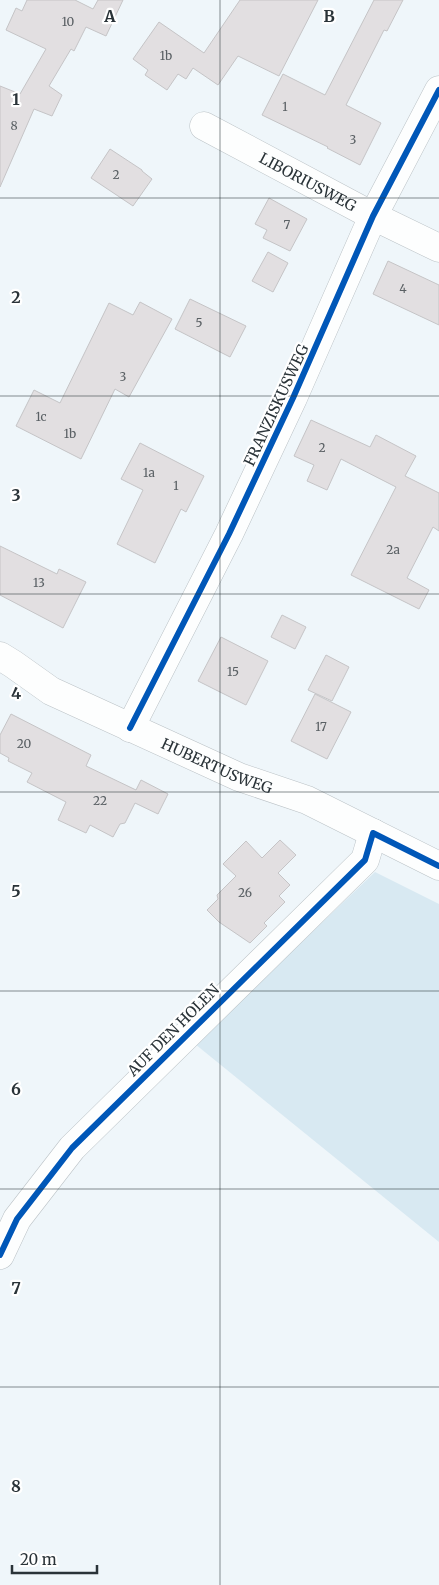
<svg xmlns="http://www.w3.org/2000/svg" width="439" height="1585" font-family="Merriweather,serif">
  <style>
    .green { fill: #d8e9f2 }
    .building { fill: #e2dfe1; stroke: #c5c4c6 }
    .lines { fill: none; stroke-linecap: round; stroke-linejoin: round }
    .minor-casing { stroke: #bbc2c6; stroke-width: 29 }
    .minor { stroke: #fdfefe; stroke-width: 28 }
    .cycleway-casing { stroke: #fff; stroke-width: 9 }
    .cycleway { stroke: #0057b8; stroke-width: 6 }
    .grid { fill: none; stroke: #2a3338; stroke-width: 1; stroke-opacity: 0.55 }
    .labels { text-anchor: middle; dominant-baseline: central; stroke-width: 4.5; stroke-linejoin: round; paint-order: stroke }
    .number-label { font-size: 12px; fill: #5a6064 }
    .street-label { font-size: 15px; fill: #2a3338; stroke: #fff }
    .grid-label { font-size: 16px; text-anchor: middle; font-weight: bold; fill: #2a3338; stroke: #fff; stroke-width: 4.5; stroke-linejoin: round; paint-order: stroke }
  </style>
  <rect width="100%" height="100%" fill="#eff6fa"/>
  <path class="green" d="M375,872L439,904V1242L195,1044Z"/>
  <path class="building" d="M27,0H75L93,9L98,0H123L106,36L86,27L74,51L71,49L49,86L62,95L52,116L34,109L0,187V86L20,94L46,49L6,30L16,8L22,11Z
    M240,0H318L279,76L238,56L218,85L193,68L186,79L178,74L167,90L145,75L148,70L133,59L159,22L204,53Z
    M374,0H403L387,31L384,30L346,105L381,123L360,165L327,148L328,147L262,115L283,74L325,95Z
    M110,149L142,170V171L152,179L133,206L91,178Z
    M269,198L307,219L290,251L263,238L267,230L255,224Z
    M268,252L288,263L273,292L252,281Z
    M388,261L439,285V325L373,294Z
    M190,299L246,326L230,357L175,329Z
    M140,302L172,319L129,397L115,389L81,459L16,426L34,390L60,403L109,303L133,315Z
    M311,420L370,447L376,435L416,456L405,476L439,493V531L433,527L407,578L429,590L419,609L351,575L396,487L341,459L327,490L307,481L314,465L294,456Z
    M140,443L204,476L186,512L181,509L155,563L117,544L143,490L121,479Z
    M0,546L57,574L59,569L86,582L63,628L0,595Z
    M282,615L306,627L295,649L271,637Z
    M221,637L268,661L246,705L198,681Z
    M326,655L349,667L332,701L308,690Z
    M315,694L351,712L327,759L291,741Z
    M11,714L91,755L86,766L136,790L141,780L168,794L158,814L135,803L125,823L120,824L113,837L90,825L86,833L58,820L66,802L27,782L32,773L8,761L9,758L0,753V735Z
    M280,840L296,855L278,873L290,885L279,896L285,902L264,923L267,926L250,943L219,922L207,910L218,899L217,895L236,876L223,864L246,841L262,858Z"/>
  <g class="lines">
    <g class="minor-casing">
      <g id="minor">
        <path id="s1" d="M204,126L373,216L439,248"/>
        <path id="s2" d="M0,656L13,664L51,691L239,777L307,800L439,866"/>
        <path d="M130,728L229,534L293,398L373,216L439,90"/>
        <path d="M0,1255L17,1219L72,1148L365,860L373,833"/>
      </g>
    </g>
    <use href="#minor" class="minor"/>
    <g class="cycleway-casing">
      <path id="cycleway" d="M130,728L229,534L293,398L373,216L439,90
        M0,1255L17,1219L72,1148L365,860L373,833L439,866"/>
    </g>
    <use href="#cycleway" class="cycleway"/>
  </g>
  <path class="grid" d="M220,0V1585M0,198H439M0,396H439M0,594H439M0,792H439M0,991H439M0,1189H439M0,1387H439"/>
  <g class="labels">
    <g class="number-label">
      <text x="68" y="21">10</text>
      <text x="166" y="55">1b</text>
      <text x="285" y="106">1</text>
      <text x="14" y="125">8</text>
      <text x="353" y="139">3</text>
      <text x="116" y="174">2</text>
      <text x="287" y="224">7</text>
      <text x="403" y="288">4</text>
      <text x="199" y="322">5</text>
      <text x="123" y="376">3</text>
      <text x="41" y="416">1c</text>
      <text x="70" y="433">1b</text>
      <text x="322" y="447">2</text>
      <text x="149" y="472">1a</text>
      <text x="176" y="485">1</text>
      <text x="393" y="549">2a</text>
      <text x="39" y="582">13</text>
      <text x="233" y="671">15</text>
      <text x="321" y="726">17</text>
      <text x="24" y="743">20</text>
      <text x="100" y="800">22</text>
      <text x="245" y="892">26</text>
    </g>
    <g class="street-label">
      <text stroke="none"><textPath href="#s1" startOffset="118">LIBORIUSWEG</textPath></text>
      <text transform="translate(276 405) rotate(-65)">FRANZISKUSWEG</text>
      <text stroke="none"><textPath href="#s2" startOffset="244">HUBERTUSWEG</textPath></text>
      <text transform="translate(173 1030) rotate(-45)">AUF DEN HOLEN</text>
    </g>
  </g>
  <g class="grid-label">
    <text x="110" y="22">A</text>
    <text x="329" y="22">B</text>
    <text x="16" y="105">1</text>
    <text x="16" y="303">2</text>
    <text x="16" y="501">3</text>
    <text x="16" y="699">4</text>
    <text x="16" y="897">5</text>
    <text x="16" y="1095">6</text>
    <text x="16" y="1294">7</text>
    <text x="16" y="1492">8</text>
  </g>
  <path d="M12 1565v8h85v-8" fill="none" stroke="#2a3338" stroke-width="2.5"/>
  <text x="20" y="1565" font-size="15" fill="#2a3338" stroke="#ffffff" stroke-width="4" paint-order="stroke">20 m</text>
</svg>
